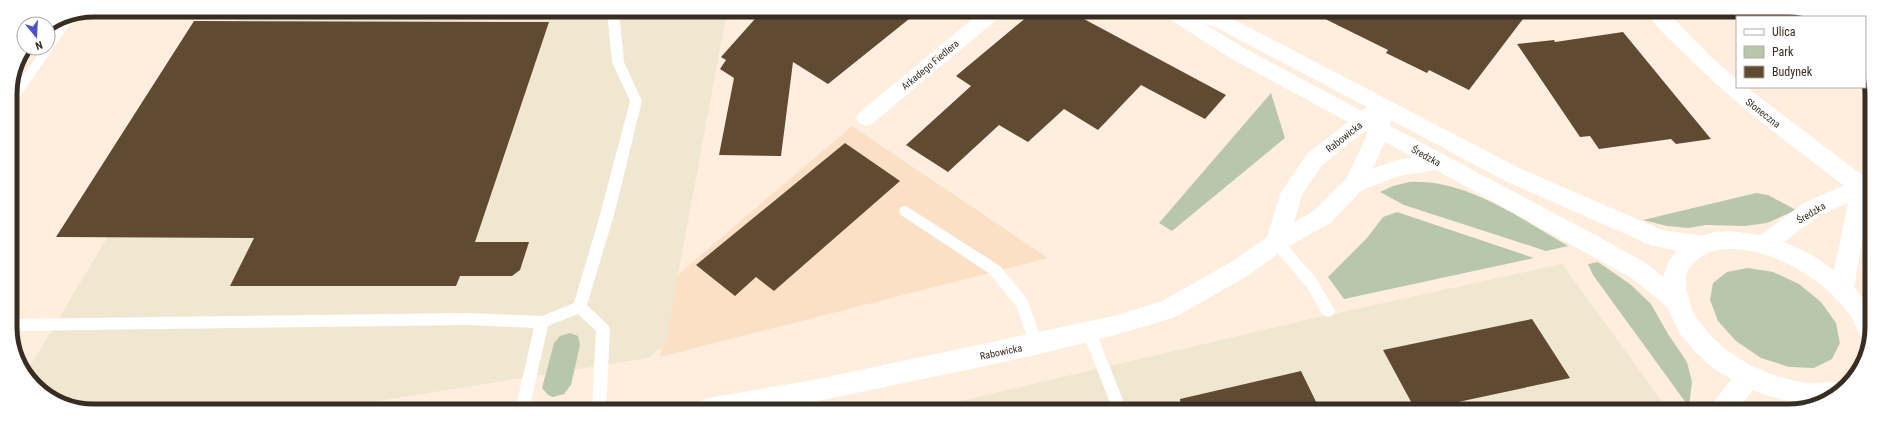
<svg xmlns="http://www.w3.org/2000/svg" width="1882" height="421" font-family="'Roboto Condensed',sans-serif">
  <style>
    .built { fill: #fbe0c6 }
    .industrial { fill: #f0e7d1 }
    .green { fill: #b8c7ab }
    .building { fill: #604a32 }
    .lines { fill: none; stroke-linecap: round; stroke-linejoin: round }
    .service { fill: #fff; fill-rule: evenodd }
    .minor { fill: #fff; fill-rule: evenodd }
    .tertiary { fill: #fff; fill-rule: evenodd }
    .labels { text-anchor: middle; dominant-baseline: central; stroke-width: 4; stroke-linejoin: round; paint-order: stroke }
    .street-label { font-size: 10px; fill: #372d23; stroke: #fff }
    .rim { fill: none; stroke: #372d23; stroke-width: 5 }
  </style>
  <rect width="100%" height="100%" fill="#ffeede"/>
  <path class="built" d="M852,126L1048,258L660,357L675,277Z"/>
  <path class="industrial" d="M244,10L727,11L665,345L648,358L321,410L78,409L35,386L27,371Z
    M1562,264L1669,411L922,410L1315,318Z"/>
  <path class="green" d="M1271,93L1285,138L1172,231L1159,223Z
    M1409,182C1467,179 1519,218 1568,246L1546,251L1404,205L1380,192L1393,186Z
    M1756,193L1768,195L1796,210L1767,223L1745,226L1706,225L1688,228L1667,226L1643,220Z
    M1397,212L1534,258L1344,299L1328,277L1367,238L1383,217Z
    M1598,262L1630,284L1651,304L1668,334L1687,362L1692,382L1689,407L1593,275L1588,264Z
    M1748,268L1773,272L1799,284L1821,302L1836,323L1840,343L1832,359L1814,368L1789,367L1761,358L1736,341L1718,321L1710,300L1713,283L1727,272Z
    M570,333L578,336L580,345L571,385L564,394L553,397L548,395L542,388L554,343L560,336Z
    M1755,403L1782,410L1784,411H1744L1747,404Z"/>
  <path class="building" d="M762,11H919L828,84L793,62L781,156L719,155L734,78L720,69L726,60L721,57Z
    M1034,11H1069L1226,95L1205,119L1141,85L1098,130L1064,109L1028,142L999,125L948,172L906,145L971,86L956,76Z
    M1309,11H1529L1469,90L1429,70L1427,73L1386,53L1388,50Z
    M194,21L549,22L475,242H529L520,270L512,276H460L456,286H230L254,238L56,237Z
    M1623,32L1678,99L1711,139L1676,144L1671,139L1599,149L1590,136L1580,137L1517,44L1554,40L1555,42Z
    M845,143L900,181L774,291L756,277L735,296L696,265Z
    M1532,319L1570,378L1416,411L1383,350Z
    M1301,371L1320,410H1181L1180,399Z"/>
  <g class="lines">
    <path class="service" d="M607,10H619L624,62L642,101L614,215L587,305L608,325L610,329L606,410H592L596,331L578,314L548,326L529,410H515L534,328L468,325L12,331V319L468,313L542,316L574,303L600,215L630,101L612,62Z
      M78,13L14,105L10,106V93L43,48H48V40L66,16Z
      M906,206L1000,266L1027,299L1043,344L1041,348L1036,350L1031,348L1016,306L990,274L901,215L899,211L901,207Z
      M1276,237L1281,238L1316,278L1335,311L1333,315L1328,317L1323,315L1306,286L1271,246L1269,242L1271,238Z
      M1089,326L1094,328L1096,332L1127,410H1113L1082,332L1084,328Z"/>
    <path class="minor" d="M982,11H1003L1001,16L873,123L866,126L859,123L856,118L859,113Z
      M1646,11H1666L1710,56L1737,80V87H1746L1870,181V193L1862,195L1854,193C1796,149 1736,106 1685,54C1671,41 1656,27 1646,11Z
      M1748,366L1757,369L1760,377L1757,385L1737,411H1709L1713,403L1739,369Z"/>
    <path class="tertiary" d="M1163,11H1208L1231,18L1519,168L1662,230L1703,236L1714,232L1729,231L1760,235L1804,203L1870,174V200L1854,287L1870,308V343L1862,340C1858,333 1856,325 1852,318C1828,281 1773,248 1729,249C1714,249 1701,254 1691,266C1682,276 1687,291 1690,303C1692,313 1699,321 1705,329C1731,360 1768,377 1807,383C1820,385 1835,378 1845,386L1843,390L1806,406L1765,395L1734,381L1713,368L1695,352L1680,334L1668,308L1633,279L1436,170L1399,176L1362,190L1330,223L1284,249L1249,275L1177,316L1169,319C1051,356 929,377 808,403L771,410H695L699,402L708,398L808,381L1114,316L1162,301L1233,261L1267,237L1281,192L1308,153L1348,122L1230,58L1165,16ZM1203,23L1217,28L1367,107L1362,111L1244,48ZM1391,120L1503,180L1651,245L1677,251L1669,261L1663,277L1649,265L1599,237L1390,126ZM1365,131L1368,133L1346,179L1314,211L1294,222L1302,195L1322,165ZM1385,142L1412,157L1397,160L1372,169ZM1848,203L1834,270L1812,255L1784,242L1820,215Z"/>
  </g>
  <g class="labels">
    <g class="street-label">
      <text transform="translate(930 65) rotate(-40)">Arkadego Fiedlera</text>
      <text transform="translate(1763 113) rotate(38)">Słoneczna</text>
      <text transform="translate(1344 137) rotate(-38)">Rabowicka</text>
      <text transform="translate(1426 156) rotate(29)">Średzka</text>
      <text transform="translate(1811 213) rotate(-31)">Średzka</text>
      <text transform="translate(1001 352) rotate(-12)">Rabowicka</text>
    </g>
  </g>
  <path d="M0 0H1882V421H0ZM94 17H1788A77 77 0 0 1 1865 94V327A77 77 0 0 1 1788 404H94A77 77 0 0 1 17 327V94A77 77 0 0 1 94 17Z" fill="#fff" fill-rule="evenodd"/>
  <path class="rim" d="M94 17H1788A77 77 0 0 1 1865 94V327A77 77 0 0 1 1788 404H94A77 77 0 0 1 17 327V94A77 77 0 0 1 94 17Z"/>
  <rect x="1736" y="16" width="130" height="72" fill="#ffffff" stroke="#afaba7"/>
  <rect x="1744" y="29" width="20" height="6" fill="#ffffff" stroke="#afaba7"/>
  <text x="1772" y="36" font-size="12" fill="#372d23">Ulica</text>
  <rect x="1744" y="46" width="20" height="12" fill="#b8c7ab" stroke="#afaba7"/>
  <text x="1772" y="56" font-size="12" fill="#372d23">Park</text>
  <rect x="1744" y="66" width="20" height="12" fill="#604a32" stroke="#afaba7"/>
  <text x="1772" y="76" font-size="12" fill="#372d23">Budynek</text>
  <g transform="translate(36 36) rotate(162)"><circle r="19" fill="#ffffff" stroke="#afaba7"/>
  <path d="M0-3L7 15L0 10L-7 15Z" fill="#4d52c8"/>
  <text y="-6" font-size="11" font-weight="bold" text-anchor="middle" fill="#372d23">N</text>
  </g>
</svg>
